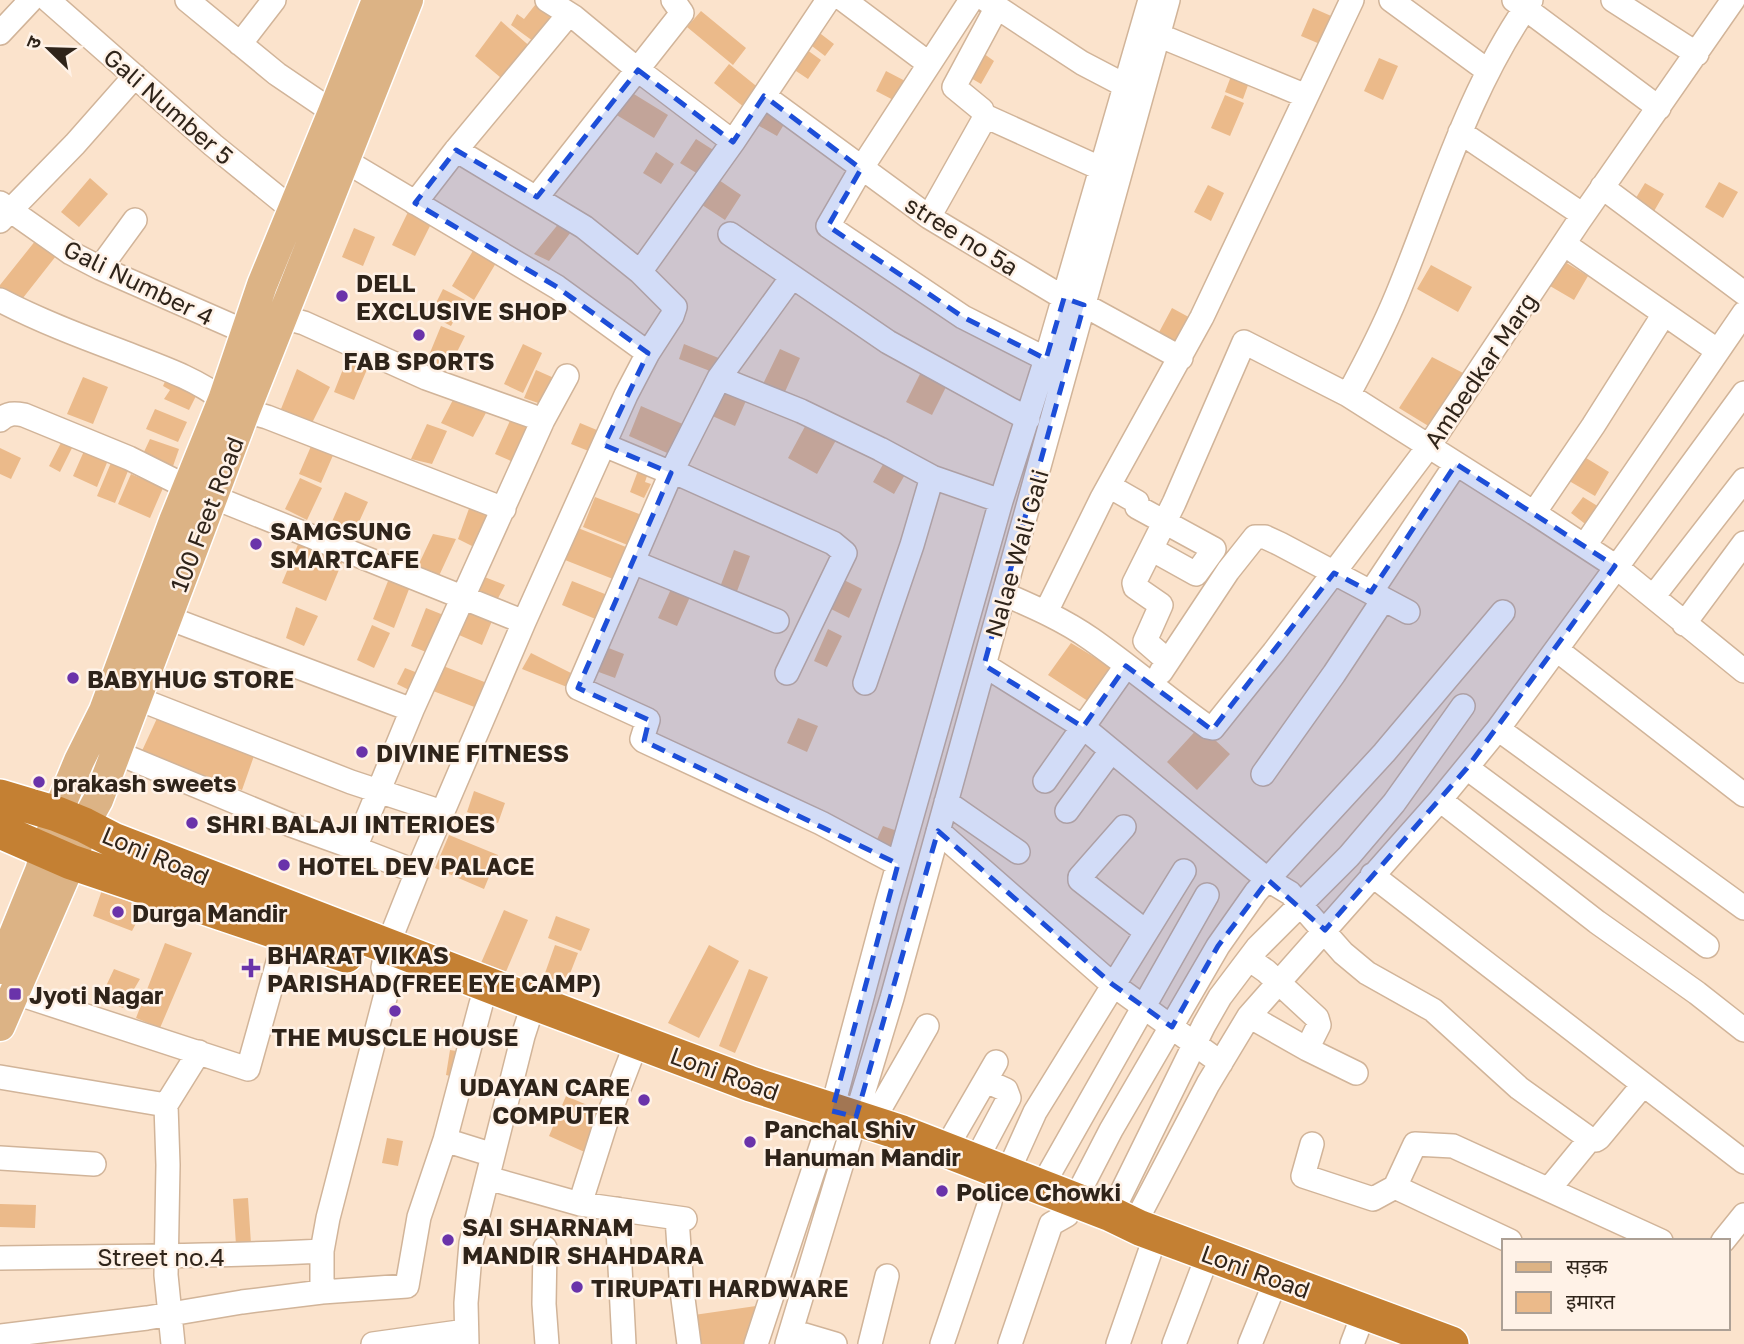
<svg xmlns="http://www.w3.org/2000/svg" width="1744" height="1344" font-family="'Golos Text','Noto Sans Devanagari',sans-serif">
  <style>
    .building { fill: #ebba8a }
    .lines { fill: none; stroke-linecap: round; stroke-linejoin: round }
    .minor-casing { stroke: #d1b499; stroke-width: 26 }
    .major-casing { stroke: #fff; stroke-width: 33 }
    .highway-casing { stroke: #fff; stroke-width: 38 }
    .minor { stroke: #fff; stroke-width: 23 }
    .major { stroke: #dcb385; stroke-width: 30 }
    .highway { stroke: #c48033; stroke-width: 35 }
    .marked { fill: #1d4ed8; fill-opacity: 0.2; stroke: #1d4ed8; stroke-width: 5; stroke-dasharray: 14 9; stroke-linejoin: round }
    .poi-dot { fill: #6a33aa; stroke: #fff2e7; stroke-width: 2.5 }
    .labels { text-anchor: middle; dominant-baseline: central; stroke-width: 5; stroke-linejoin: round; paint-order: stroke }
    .street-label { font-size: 24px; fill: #2f241a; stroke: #fff2e7 }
    .poi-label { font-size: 24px; font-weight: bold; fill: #2f241a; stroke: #fff2e7; text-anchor: start }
  </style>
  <rect width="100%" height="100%" fill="#fbe3cc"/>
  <path class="building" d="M539,0L563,13L537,44L511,25L517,14L524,19Z
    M1313,8L1338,19L1327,47L1301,36Z
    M701,11L746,48L733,65L687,27Z
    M501,21L533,49L507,83L475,56Z
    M817,31L834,44L825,56L808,43Z
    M803,47L821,60L808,79L790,67Z
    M976,48L994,61L981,84L964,74Z
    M1379,58L1398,66L1383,100L1364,91Z
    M729,64L765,93L750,112L714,83Z
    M886,71L911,84L901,104L876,91Z
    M1233,71L1251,77L1243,99L1225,92Z
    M629,91L668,115L654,138L615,114Z
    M1225,95L1244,103L1230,136L1211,128Z
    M764,102L789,116L777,136L752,122Z
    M696,139L718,153L703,177L680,163Z
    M656,152L674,164L661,184L643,173Z
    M713,176L741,195L725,220L696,201Z
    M90,178L108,194L79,227L61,212Z
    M1719,182L1738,192L1723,218L1705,207Z
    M1645,183L1664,194L1650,218L1631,206Z
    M1208,185L1224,193L1211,221L1194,212Z
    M408,212L431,224L415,256L392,245Z
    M564,217L577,224L549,261L534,254Z
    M354,228L375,237L363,266L342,257Z
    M36,240L56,256L19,303L0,288V285Z
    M474,249L496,263L474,300L452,286Z
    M1565,262L1588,276L1574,300L1550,286Z
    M1431,265L1472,287L1458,312L1417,289Z
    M443,289L465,300L451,326L430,315Z
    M1172,308L1196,321L1181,349L1157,336Z
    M441,326L465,336L449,368L427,360Z
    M523,344L542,353L523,393L504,384Z
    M684,344L721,359L710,371L679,359Z
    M780,349L800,358L784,394L763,384Z
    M1432,357L1469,376L1435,430L1399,408Z
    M347,359L368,367L354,400L334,392Z
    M923,368L949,381L932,415L906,402Z
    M297,369L330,387L312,423L281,409Z
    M536,370L554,378L541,404L524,398Z
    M168,375L199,390L189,410L164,399L170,390L163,386Z
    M83,377L108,387L93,424L67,414Z
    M724,383L749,394L735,426L710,415Z
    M456,394L488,409L473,437L441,423Z
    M641,406L685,425L674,456L629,436Z
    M155,409L187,422L178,442L146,429Z
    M513,414L538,425L520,465L495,454Z
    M809,419L839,435L817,474L788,458Z
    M580,423L604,433L596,454L571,444Z
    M427,424L447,431L432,464L411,459Z
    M65,435L76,440L60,472L49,466Z
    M150,439L179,449L172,469L143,454Z
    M88,442L111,453L97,487L73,476Z
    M312,444L334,453L321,483L299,474Z
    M0,448L21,458L11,479L0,474Z
    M1578,453L1609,472L1595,496L1564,478Z
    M113,458L130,466L115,503L97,496Z
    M886,459L907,471L894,494L873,482Z
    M639,468L649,470L645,482L651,484L644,498L630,492Z
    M131,474L163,488L150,518L118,504Z
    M300,478L322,488L307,520L285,509Z
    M345,492L368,502L349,544L327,533Z
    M595,497L647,517L635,548L583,527Z
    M1583,497L1604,510L1593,530L1571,513Z
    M471,503L495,517L480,550L458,539Z
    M578,528L631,549L618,581L565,560Z
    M433,534L456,539L438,578L416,570Z
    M299,542L343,560L326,601L282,583Z
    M734,550L750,556L736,594L720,587Z
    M390,576L411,584L394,628L373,619Z
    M482,576L505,585L496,602L475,595Z
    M840,578L862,589L849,618L827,607Z
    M572,581L615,598L605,623L562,605Z
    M671,589L690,597L677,626L658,618Z
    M296,607L318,616L304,646L286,638Z
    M426,608L451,618L436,656L411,646Z
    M470,611L492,621L482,645L459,635Z
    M372,625L390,633L374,668L357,660Z
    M828,629L842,636L827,667L814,661Z
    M1071,643L1119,672L1094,705L1048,675Z
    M606,647L624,654L615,678L596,671Z
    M531,653L577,676L572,689L522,669Z
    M438,664L487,683L477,708L428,689Z
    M405,668L423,675L415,693L397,684Z
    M159,714L255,753L242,790L141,753Z
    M798,718L818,726L807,752L787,743Z
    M1200,726L1230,754L1197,790L1167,762Z
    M474,791L505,803L498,823L467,812Z
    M883,826L906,834L897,855L874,846Z
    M449,835L498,855L484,889L435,868Z
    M102,890L144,908L132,931L93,916Z
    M504,910L528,920L505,974L481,963Z
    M556,916L590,929L581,951L548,938Z
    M165,943L192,953L160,1028L136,1018Z
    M555,945L578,953L566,984L544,976Z
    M709,945L739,961L699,1038L668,1023Z
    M114,969L140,979L123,1008L100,999Z
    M749,969L768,977L735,1053L719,1046Z
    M450,1050L463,1052L459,1078L446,1075Z
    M566,1096L606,1113L589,1154L549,1136Z
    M387,1138L403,1141L398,1166L382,1163Z
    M248,1198L251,1244L236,1245L233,1199Z
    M0,1204L36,1205L35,1228L0,1227Z
    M756,1306L747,1344H699L694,1315Z"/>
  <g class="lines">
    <g class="minor-casing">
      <path id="minor" d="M48,0L213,145L293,210
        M187,0L277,74L333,112
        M547,0L574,17L638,70L733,142
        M844,0L928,63
        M971,0L861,169L828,226L963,317L1046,359
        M986,0L1082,63L1126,86
        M1391,0L1488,71
        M1514,0L1659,108
        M1613,0L1697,54
        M0,33L31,0
        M1158,35L1306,96
        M240,44L274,0
        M764,96L929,217L1064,298L1084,305L1181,358
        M985,116L1102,169
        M1460,132L1583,215
        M344,160L557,287L648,353
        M1602,187L1744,293
        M537,197L682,13L673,0
        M0,203L71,253L100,268L246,332
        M415,203L456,150L569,14
        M929,217L984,119L982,110L954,87L997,7
        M0,221L75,144L135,76
        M730,234L888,342L1028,419
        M1564,244L1718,351
        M100,268L135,220
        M640,272L733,142L828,0
        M792,277L719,378L672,471L578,688L648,720L642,739L644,741L821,823L898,864
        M0,300C38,320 80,336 120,351C155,365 194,377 223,400
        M1664,314L1593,426L1534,513L1615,566L1744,671
        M282,317L304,323L426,378L543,420
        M719,378L801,411L880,449L932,477L1001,501
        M1348,395C1366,362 1383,329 1397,295C1438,195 1468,89 1531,0
        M245,411L267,417L504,509
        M0,420C8,413 14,413 24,415L129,458L187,487
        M604,445L669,472L672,471L833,543L845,553L787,673
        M1109,486L1137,502V507L1214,549L1196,574L1151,549
        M213,497L524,622
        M1585,545L1744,313
        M633,562L777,621
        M1371,592L1456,464
        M1004,594C1034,607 1064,620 1091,639C1131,667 1168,699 1208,727L1213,728L1274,652L1429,446L1579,221L1733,0
        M1653,597L1744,480
        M1046,612L1102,498L1202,317L1352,0
        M166,617L412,710
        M1684,624L1744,543
        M1557,650L1744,795
        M1168,661L1145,641L1161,605L1135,587L1134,583L1174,503L1244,342L1348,395L1534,513
        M984,665L1083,727L1268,880L1290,893L1343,953L1367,973L1433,1010L1519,1088L1590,1139L1596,1140L1599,1138L1643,1085
        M1161,672L1228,571L1255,537H1265L1280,544L1408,612
        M865,683L912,545L932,477
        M136,698L351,782L442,812
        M1498,729L1744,908
        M115,752L291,825L355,848
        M1467,768L1707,946
        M1263,774L1334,674L1383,600
        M1045,781L1126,666
        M1440,800L1597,922L1697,993L1744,1030
        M946,802L1018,852
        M1067,811L1111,751
        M1124,827L1080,877V880L1145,931
        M938,831L1112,984L1221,1063
        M417,872L355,848L412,710L543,420L567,376
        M1372,875L1744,1162
        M1249,959L1266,971L1317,1018L1319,1025L1307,1049L1356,1073
        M383,968L387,947L417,872L524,622L626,395L648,353L672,316L675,307L640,272L584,227L456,150
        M28,997L248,1069L280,955
        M1249,1016L1307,1049
        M0,1077L166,1105L168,1165L166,1275L173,1344
        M166,1105L199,1052
        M871,1124L927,1026
        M445,1140L493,1155
        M1312,1144L1303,1176L1373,1199L1395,1187L1415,1144L1453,1146L1661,1241
        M945,1150L996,1062
        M0,1158L94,1164
        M975,1162L1009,1098L1006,1090L986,1081
        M1007,1174L1035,1112L1184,871
        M488,1178L580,1204L685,1219
        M1395,1187L1510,1241
        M1041,1188L1207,895
        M1549,1189L1590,1139
        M580,1204L606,1122L631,1057
        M617,1209L624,1344
        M1111,1214L1204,1025L1220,997L1257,948L1349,856L1394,803L1463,706
        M677,1218L682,1291L689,1344
        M1134,1225L1208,1084L1249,1016L1440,800L1498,729L1744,393
        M1723,1241L1744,1215
        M545,1248L544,1304L547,1344
        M0,1258C107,1256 215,1257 322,1251
        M322,1292V1251L328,1218L392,971
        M791,1331L835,1344
        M0,1336L147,1318L242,1302L322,1292L407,1286L419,1217L445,1140L481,1004
        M373,1344L466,1331
        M467,1344L466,1303L471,1243L523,1036L534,1002
        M756,1344L826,1132L887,904L1001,501L1046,359L1150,0
        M787,1344L892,998L1168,0
        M870,1344L887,1276
        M942,1344L990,1202
        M1010,1344L1051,1224L1067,1215L1111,1130L1218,946L1256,892L1384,753L1503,612
        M1118,1344L1152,1246
        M1174,1344L1204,1265
        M1250,1344L1272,1290
        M1352,1344L1360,1323"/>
    </g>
    <g class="major-casing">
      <path id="major" d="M0,969L40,871L57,814L79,761L104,711L174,521L223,400L262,285L333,112L377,0
        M0,1026L71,862L84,825L98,800L245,411L408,0"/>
    </g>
    <g class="highway-casing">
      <path id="highway" d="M0,797L57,814L84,825L113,840L517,996L751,1084L902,1133L1111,1214L1140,1228L1451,1344
        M0,831L71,862L346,955"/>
    </g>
    <use href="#minor" class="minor"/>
    <use href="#major" class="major"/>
    <use href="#highway" class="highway"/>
  </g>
  <path class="marked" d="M638,70L733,142L764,96L811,131L861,169L828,226L963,317L1046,359L1064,298L1084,305L984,665L1083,727L1126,666L1212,730L1334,573L1371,592L1456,464L1615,566L1467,768L1325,930L1268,880L1218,946L1172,1027L1112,984L938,831L856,1117L832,1111L898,864L644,741L649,720L578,688L671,473L604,445L648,353L557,287L415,203L456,150L537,197Z"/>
  <g class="poi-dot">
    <circle cx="342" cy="296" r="7"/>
    <circle cx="419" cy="335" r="7"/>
    <circle cx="256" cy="544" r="7"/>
    <circle cx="73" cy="678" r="7"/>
    <circle cx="362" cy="752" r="7"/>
    <circle cx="39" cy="782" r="7"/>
    <circle cx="192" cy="823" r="7"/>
    <circle cx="284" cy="865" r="7"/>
    <circle cx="118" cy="912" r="7"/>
    <path d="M247.5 957.5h7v7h7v7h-7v7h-7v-7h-7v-7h7z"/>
    <rect x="8" y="987" width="14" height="14" rx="3.5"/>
    <circle cx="395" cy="1011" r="7"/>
    <circle cx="644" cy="1100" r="7"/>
    <circle cx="750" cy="1142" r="7"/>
    <circle cx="942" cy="1191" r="7"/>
    <circle cx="448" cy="1240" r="7"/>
    <circle cx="577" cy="1287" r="7"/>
  </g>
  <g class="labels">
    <g class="street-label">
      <text transform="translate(169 106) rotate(41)">Gali Number 5</text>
      <text transform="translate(962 235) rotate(32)">stree no 5a</text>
      <text transform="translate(139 282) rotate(26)">Gali Number 4</text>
      <text transform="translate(1480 370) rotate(-56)">Ambedkar Marg</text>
      <text transform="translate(206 514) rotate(-69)">100 Feet Road</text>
      <text transform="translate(1016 553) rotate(-74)">Nalae Wali Gali</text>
      <text transform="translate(156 855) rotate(23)">Loni Road</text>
      <text transform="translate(725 1073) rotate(20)">Loni Road</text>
      <text x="161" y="1256">Street no.4</text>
      <text transform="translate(1256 1271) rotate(20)">Loni Road</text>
    </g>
    <g class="poi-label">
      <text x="356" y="282">DELL<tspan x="356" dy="28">EXCLUSIVE SHOP</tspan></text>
      <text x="419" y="360" text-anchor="middle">FAB SPORTS</text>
      <text x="270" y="530">SAMGSUNG<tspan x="270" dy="28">SMARTCAFE</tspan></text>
      <text x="87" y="678">BABYHUG STORE</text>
      <text x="376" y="752">DIVINE FITNESS</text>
      <text x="53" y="782">prakash sweets</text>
      <text x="206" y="823">SHRI BALAJI INTERIOES</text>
      <text x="298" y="865">HOTEL DEV PALACE</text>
      <text x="132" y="912">Durga Mandir</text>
      <text x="267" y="954">BHARAT VIKAS<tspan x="267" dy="28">PARISHAD(FREE EYE CAMP)</tspan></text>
      <text x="29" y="994">Jyoti Nagar</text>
      <text x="395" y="1036" text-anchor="middle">THE MUSCLE HOUSE</text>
      <text x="630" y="1086" text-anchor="end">UDAYAN CARE<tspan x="630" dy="28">COMPUTER</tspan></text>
      <text x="764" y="1128">Panchal Shiv<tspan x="764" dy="28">Hanuman Mandir</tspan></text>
      <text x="956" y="1191">Police Chowki</text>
      <text x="462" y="1226">SAI SHARNAM<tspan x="462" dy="28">MANDIR SHAHDARA</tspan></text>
      <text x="591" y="1287">TIRUPATI HARDWARE</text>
    </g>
  </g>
  <rect x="1502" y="1239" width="228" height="91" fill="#fff2e7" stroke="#aca095" stroke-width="2"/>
  <rect x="1516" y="1262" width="35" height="10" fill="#dcb385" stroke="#aca095" stroke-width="2"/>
  <text x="1566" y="1274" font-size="21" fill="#2f241a">सड़क</text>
  <rect x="1516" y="1292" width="35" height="21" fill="#ebba8a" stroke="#aca095" stroke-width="2"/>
  <text x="1566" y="1309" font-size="21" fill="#2f241a">इमारत</text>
  <g transform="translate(49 49) rotate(293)" stroke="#fff2e7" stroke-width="5" paint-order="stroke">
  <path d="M0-5L12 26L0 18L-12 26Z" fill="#2f241a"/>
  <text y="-10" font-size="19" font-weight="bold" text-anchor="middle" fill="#2f241a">उ</text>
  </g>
</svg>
